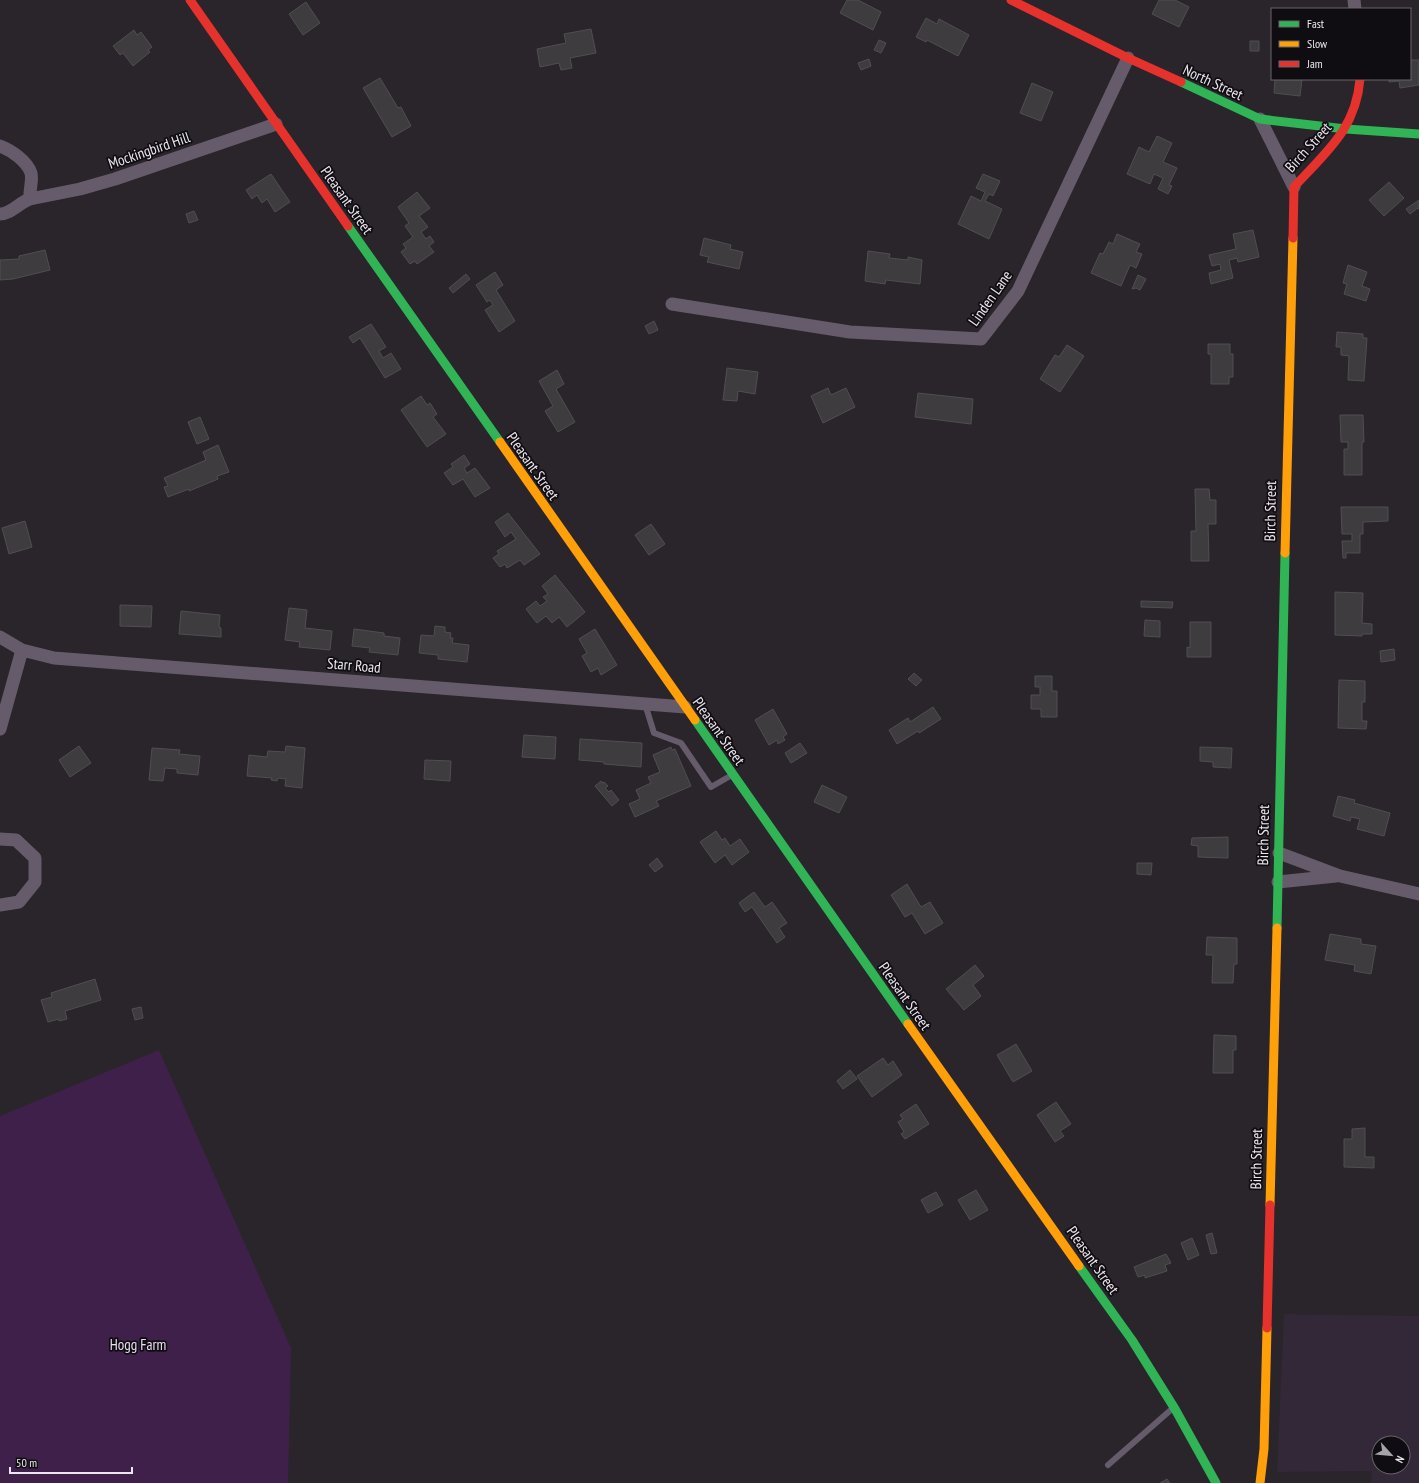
<svg xmlns="http://www.w3.org/2000/svg" width="1419" height="1483" font-family="'PT Sans Narrow',sans-serif">
  <style>
    .built { fill: #332837; fill-rule: evenodd }
    .green { fill: #3f204b }
    .building { fill: #3f3c40; stroke: #514e52 }
    .lines { fill: none; stroke-linecap: round; stroke-linejoin: round }
    .lane { stroke: #665b6b; stroke-width: 6 }
    .street { stroke: #665b6b; stroke-width: 13 }
    .fast { stroke: #30b455; stroke-width: 9 }
    .slow { stroke: #ff9f0a; stroke-width: 9 }
    .jam { stroke: #e5322d; stroke-width: 9 }
    .labels { text-anchor: middle; dominant-baseline: central; stroke-width: 3.5; stroke-linejoin: round; paint-order: stroke }
    .street-label { font-size: 15px; fill: #ece7ee; stroke: #100d12 }
    .park-label { font-size: 15px; fill: #ebddf1; stroke: #100d12 }
  </style>
  <rect width="100%" height="100%" fill="#29252a"/>
  <path class="built" d="M1284,1314L1419,1316V1483H1371L1372,1471L1277,1472ZM1379,1443H1403V1467H1379Z"/>
  <path class="green" d="M159,1050L291,1348L288,1483H0V1116Z"/>
  <path class="building" d="M847,0H858L881,12L873,30L840,13Z
    M1159,0H1175L1189,7L1179,27L1152,14Z
    M306,2L320,23L303,35L289,14Z
    M926,18L937,24L939,19L969,35L958,56L927,40L926,42L916,37Z
    M591,29L596,53L570,58L572,68L561,70L559,63L540,67L537,49L566,43L564,34Z
    M134,30L137,35L141,32L152,47L148,50L150,52L133,66L123,53L120,55L113,46Z
    M879,40L886,43L881,53L874,50Z
    M1250,41H1259V51H1250Z
    M869,59L871,66L861,70L858,63Z
    M1410,60H1419V85L1400,88L1399,81L1389,82V79H1410Z
    M380,78L398,108L401,107L411,126L392,137L363,88Z
    M1275,79H1302L1300,96L1274,93Z
    M1032,83L1053,92L1041,121L1020,113Z
    M1157,136L1172,143L1163,162L1177,168L1169,185L1172,186L1168,194L1158,189L1163,178L1154,174L1150,184L1127,174L1139,147L1149,152Z
    M271,174L290,202L275,212L267,199L262,203L257,195L252,199L246,190Z
    M983,174L1000,181L993,196L989,194L985,201L1002,209L989,239L958,224L971,196L981,201L985,192L976,188Z
    M1389,182L1404,198L1384,216L1369,200Z
    M417,192L430,208L419,216L428,227L421,232L426,239L430,236L434,242L429,246L434,252L417,264L415,261L410,264L401,252L406,248L403,244L413,237L405,226L409,223L398,207Z
    M1419,200V209L1418,208L1410,214L1406,209Z
    M194,211L198,220L189,223L186,214Z
    M1253,230L1259,257L1238,262L1237,258L1229,260L1233,278L1211,284L1209,273L1221,270L1220,264L1212,266L1209,255L1236,249L1233,234Z
    M1117,234L1140,244L1136,252L1142,254L1136,268L1130,265L1121,286L1091,273L1100,253L1103,254L1109,242L1113,244Z
    M704,238L731,245L730,249L743,252L739,269L707,262L709,257L700,255Z
    M45,250L50,270L13,279L0,280V260L19,259V256Z
    M868,251L890,254L889,258L908,260V257L922,260L920,284L886,280L885,284L865,281Z
    M1348,265L1367,272L1362,286L1370,289L1366,301L1344,294L1347,284L1343,283Z
    M495,272L503,285L496,290L515,321L499,332L485,310L493,305L490,300L487,302L476,285Z
    M466,274L470,279L453,293L449,288Z
    M1138,275L1146,279L1140,290L1136,288L1132,289Z
    M654,321L658,330L649,334L645,326Z
    M371,324L386,347L379,351L383,358L391,353L401,369L385,378L360,338L353,343L349,337Z
    M1337,332L1363,334V338H1367L1364,381L1348,380L1349,356L1341,355V347H1336Z
    M1208,344H1230V354H1233V377H1229V384H1211V354H1208Z
    M1067,345L1084,356L1060,392L1040,379L1055,355L1059,357Z
    M727,368L758,372L755,394L738,391L737,401L723,400Z
    M557,370L564,384L556,389L575,422L558,432L545,411L553,406L539,381Z
    M828,388L831,395L846,388L855,407L823,423L811,396Z
    M918,393L973,399L971,424L915,417Z
    M421,396L427,405L430,403L437,414L433,417L446,434L427,447L401,410Z
    M1340,415H1363L1364,442H1362V475H1344V449H1348V442H1341Z
    M200,417L209,439L197,444L188,422Z
    M218,445L229,472L217,476L218,479L189,491V489L168,497L164,487L168,486L164,478L206,460L203,452Z
    M464,455L470,464L464,468L467,473L475,468L490,488L475,497L463,479L453,485L444,473L453,467L451,464Z
    M1195,489H1209L1210,500H1216V524H1208L1209,561H1191V531H1196Z
    M1341,507H1388V521L1363,522V534H1360V553H1346V558H1343L1342,541H1352V534H1342Z
    M508,513L540,554L524,565L520,560L507,568L505,564L500,567L493,558L499,554L497,551L516,539L511,532L505,537L495,522Z
    M25,521L32,547L9,554L2,528Z
    M651,524L665,544L649,555L635,535Z
    M555,575L585,612L567,627L559,617L552,623L546,616L537,623L526,609L536,601L540,606L547,601L543,597L548,594L542,586Z
    M1335,592L1363,593L1362,623L1372,624V634H1362V636L1335,635Z
    M1141,601L1173,602L1172,608L1141,607Z
    M120,605L152,606L151,627L120,626Z
    M289,608L307,610L305,628L332,631L330,650L299,647L300,642L285,640Z
    M181,611L220,615L219,627L221,628V637L179,634Z
    M1145,620L1160,621V637L1144,636Z
    M1190,622H1211V657H1187V647L1190,648Z
    M435,626L445,627V632L451,633L450,638H453L452,643L469,645L467,662L438,659V655L419,653L421,635L434,636Z
    M354,629L384,633V636L400,638L398,655L369,652L370,648L352,646Z
    M595,629L617,665L601,675L598,668L591,672L582,656L587,653L579,639Z
    M1394,649L1395,660L1381,662L1380,651Z
    M914,673L922,680L916,686L908,679Z
    M1035,676H1052V691H1057V717H1041V709H1031V695H1040V687H1035Z
    M1339,680L1365,681V702H1362V721H1367L1366,729L1338,728Z
    M933,707L941,719L919,733L918,731L897,744L889,730L908,718L910,722Z
    M773,709L787,734L783,737L785,740L778,744L777,740L769,745L755,720Z
    M524,735L556,737L555,759L522,757Z
    M580,739L642,743L641,767L604,764V762L579,760Z
    M800,743L807,753L791,763L785,753Z
    M79,746L91,763L70,777L59,760Z
    M286,746L305,748L302,788L285,786L286,779L278,778L277,781L271,780L272,778L247,776L249,755L267,757L268,751L285,752Z
    M671,747L672,750L675,749L691,786L656,801L659,806L635,817L629,804L640,799L636,790L651,783L648,777L660,772L653,755Z
    M1200,747L1232,748L1231,768L1213,767V762L1200,761Z
    M152,748L180,750L179,754L200,756L198,775L177,773V769L165,768L163,781L149,780Z
    M425,760L451,761L450,781L424,779Z
    M601,781L602,783L604,782L608,786L605,788L609,792L611,790L619,800L612,806L595,786Z
    M822,785L847,797L839,813L814,802Z
    M1338,796L1355,800L1354,803L1390,813L1384,836L1357,829L1360,819L1351,817L1350,821L1333,816Z
    M716,831L722,840L725,838L730,846L740,839L749,852L732,865L725,855L715,863L700,842Z
    M1228,837V858L1198,857V846L1191,845L1192,838Z
    M657,858L663,866L655,872L649,865Z
    M1137,863H1152L1151,875L1137,874Z
    M907,884L921,907L930,902L943,923L925,934L912,913L905,917L891,895Z
    M754,892L765,907L772,902L787,923L779,928L785,937L777,943L752,907L745,912L739,903Z
    M1330,934L1361,939V944L1376,946L1371,974L1354,971L1355,965L1325,960Z
    M1207,937L1237,938V964H1234L1233,983H1212L1213,955H1206Z
    M975,965L984,976L973,985L981,996L964,1010L946,989Z
    M95,979L101,1000L65,1011L67,1019L59,1021V1019L48,1022L41,1000L52,997L51,993Z
    M141,1007L143,1018L135,1020L132,1009Z
    M1214,1035L1236,1036V1050H1233V1073H1213Z
    M1016,1044L1032,1071L1013,1082L997,1055Z
    M883,1058L888,1065L893,1061L902,1075L872,1097L857,1076Z
    M850,1070L857,1079L843,1089L837,1081Z
    M1056,1102L1071,1124L1060,1131L1064,1136L1055,1142L1037,1115Z
    M916,1104L929,1124L905,1139L901,1134L904,1132L898,1122L903,1119L900,1115Z
    M1365,1128V1157H1374V1168L1344,1167V1139H1352V1129Z
    M976,1190L988,1210L970,1220L958,1200Z
    M936,1192L943,1205L928,1213L921,1200Z
    M1212,1233L1217,1253L1211,1254L1206,1235Z
    M1192,1238L1199,1255L1188,1260L1181,1243Z
    M1166,1254L1171,1263L1165,1265L1167,1271L1145,1278V1275L1138,1277L1134,1267Z
    M1167,1479L1170,1483H1160Z"/>
  <g class="lines">
    <path class="lane" d="M645,704L654,733L681,743L711,787L732,775
      M1108,1465L1173,1408"/>
    <path class="street" d="M1354,0L1355,9
      M1260,119L1294,187
      M0,146C11,150 27,161 31,173C33,181 29,190 30,199C20,202 11,214 0,214
      M30,199L80,189L115,179L276,124
      M672,304L850,332L981,339L1018,291L1128,58
      M0,637L22,650L0,729
      M22,650L54,658L685,707
      M0,839L16,840L35,858V882L19,902L0,905
      M1279,853L1340,876L1419,894
      M1278,882L1336,876"/>
    <path class="fast" d="M1181,82L1260,119L1346,129L1419,134
      M348,226L500,442
      M695,720L908,1024
      M1277,928L1285,553
      M1079,1266L1132,1340L1175,1409L1216,1483"/>
    <path class="slow" d="M500,442L695,720
      M1285,553L1293,238
      M908,1024L1079,1266
      M1270,1205L1277,928
      M1260,1483L1264,1449L1267,1328"/>
    <path class="jam" d="M190,0L348,226
      M1011,0L1128,58L1181,82
      M1293,238L1294,187C1326,152 1356,129 1360,79
      M1267,1328L1270,1205"/>
  </g>
  <g class="labels">
    <g class="street-label">
      <text transform="translate(1213 82) rotate(25)">North Street</text>
      <text transform="translate(1308 147) rotate(-48)">Birch Street</text>
      <text transform="translate(149 150) rotate(-19)">Mockingbird Hill</text>
      <text transform="translate(347 200) rotate(55)">Pleasant Street</text>
      <text transform="translate(990 298) rotate(-55)">Linden Lane</text>
      <text transform="translate(533 466) rotate(55)">Pleasant Street</text>
      <text transform="translate(1270 511) rotate(-89)">Birch Street</text>
      <text transform="translate(354 665) rotate(5)">Starr Road</text>
      <text transform="translate(719 731) rotate(55)">Pleasant Street</text>
      <text transform="translate(1263 835) rotate(-89)">Birch Street</text>
      <text transform="translate(905 996) rotate(55)">Pleasant Street</text>
      <text transform="translate(1256 1159) rotate(-89)">Birch Street</text>
      <text transform="translate(1093 1260) rotate(55)">Pleasant Street</text>
    </g>
    <g class="park-label">
      <text x="138" y="1344">Hogg Farm</text>
    </g>
  </g>
  <rect x="1271" y="8" width="140" height="72" fill="#100d12" stroke="#68646a"/>
  <rect x="1279" y="21" width="20" height="6" fill="#30b455" stroke="#68646a"/>
  <text x="1307" y="28" font-size="12" fill="#ece7ee">Fast</text>
  <rect x="1279" y="41" width="20" height="6" fill="#ff9f0a" stroke="#68646a"/>
  <text x="1307" y="48" font-size="12" fill="#ece7ee">Slow</text>
  <rect x="1279" y="61" width="20" height="6" fill="#e5322d" stroke="#68646a"/>
  <text x="1307" y="68" font-size="12" fill="#ece7ee">Jam</text>
  <g transform="translate(1391 1455) rotate(117)"><circle r="19" fill="#100d12" stroke="#68646a"/>
  <path d="M0-3L7 15L0 10L-7 15Z" fill="#a8a3a9"/>
  <text y="-6" font-size="11" font-weight="bold" text-anchor="middle" fill="#ece7ee">N</text>
  </g>
  <path d="M10 1467v6h122v-6" fill="none" stroke="#ece7ee" stroke-width="2"/>
  <text x="16" y="1467" font-size="12" fill="#ece7ee" stroke="#100d12" stroke-width="3" paint-order="stroke">50 m</text>
</svg>
